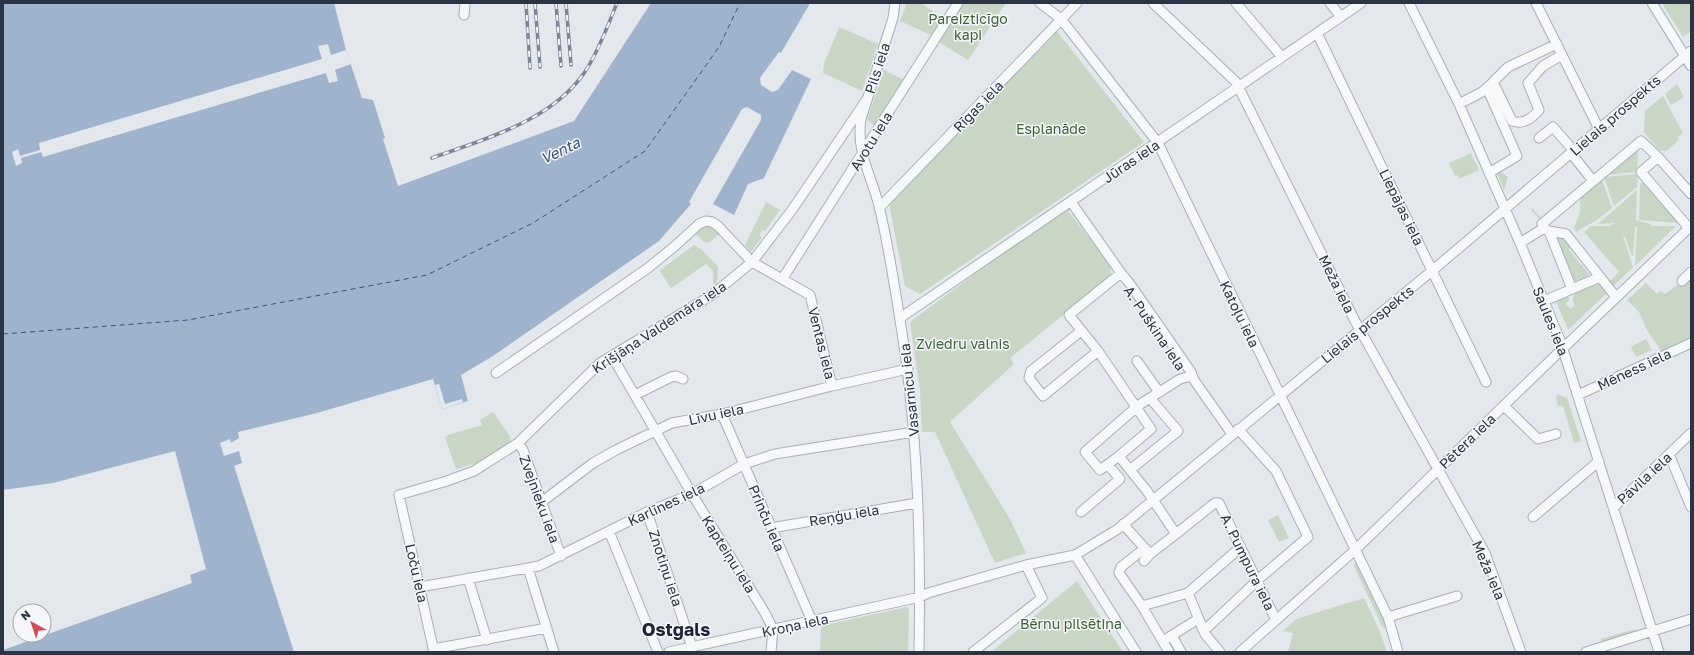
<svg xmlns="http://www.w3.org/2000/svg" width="1694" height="655" font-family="'Golos Text',sans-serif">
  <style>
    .green { fill: #c9d6c5 }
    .water { fill: #9fb4cc }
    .pier { fill: #e4e7ec }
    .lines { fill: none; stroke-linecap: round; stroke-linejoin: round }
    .ferry { stroke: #34527a; stroke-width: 1; stroke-dasharray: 5 4; stroke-linecap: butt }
    .minor-casing { stroke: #a9aeb7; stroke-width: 11 }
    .minor { stroke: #f7f8fa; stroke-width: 9 }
    .rail-casing { stroke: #7d8696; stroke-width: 3.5 }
    .rail { stroke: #f4f6f9; stroke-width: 2; stroke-dasharray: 6; stroke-linecap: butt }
    .labels { text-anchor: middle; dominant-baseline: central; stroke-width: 3; stroke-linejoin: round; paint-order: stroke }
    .park-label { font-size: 14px; fill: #3f6138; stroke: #f4f6f9 }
    .street-label { font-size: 14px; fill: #2b3445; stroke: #f4f6f9 }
    .water-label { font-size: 15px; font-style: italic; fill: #34527a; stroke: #f4f6f9 }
    .district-label { font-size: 18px; font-weight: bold; fill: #1d2536; stroke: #f4f6f9 }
  </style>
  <rect width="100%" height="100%" fill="#e4e7ec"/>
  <path class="green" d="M907,3H921L943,19L933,36L900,21Z
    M961,3H1006L968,60L937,41Z
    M1662,3H1691V31L1683,37Z
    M839,27L878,44L862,91L823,73L824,64Z
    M1056,30L1144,142L920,294L905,286L889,204Z
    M884,70L906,81L878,128L867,120Z
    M1677,84L1683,95V98L1671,105L1665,94Z
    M1663,96L1683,133L1678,137L1679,140L1666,151L1659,150L1644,132L1645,111Z
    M1638,149L1637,172L1607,175Z
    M1471,153L1479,170L1459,179L1458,175L1455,176L1449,163Z
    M1499,171L1508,177L1504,190L1497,173Z
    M1638,174L1637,187L1614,206L1604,177Z
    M1601,177L1612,208L1597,220L1576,232L1574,228L1580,212V194Z
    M1644,181L1679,222L1678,223L1639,220L1640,184Z
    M1583,182L1585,184L1540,220L1531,210L1532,208L1541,218Z
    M1637,190L1636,220L1651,224V226H1676L1635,266L1637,227H1635L1633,256H1632L1625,237L1623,236L1633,267L1612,287L1608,283L1619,272L1584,232L1591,226H1609L1615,223L1598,224Z
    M766,202L780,210L765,231L763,230L759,235L762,237L751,252L745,245Z
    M1068,208V211L1110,264L1111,276L1010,358L1014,364L950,422L1010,519L1026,553L995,563L935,432H922L920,390L910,323L914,319L1031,232Z
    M706,225L711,226L720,233L709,243L704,242L695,233Z
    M1561,235L1570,244L1569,250L1589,274L1586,280L1574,285L1556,238Z
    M694,245L702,250L718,267L717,283L714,285L713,284V271L706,264L671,288L661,273L660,270Z
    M1600,279L1609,291L1568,330L1555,299L1565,294L1570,299L1566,304L1571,309L1575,305L1572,300L1574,296L1572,291Z
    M1691,279V338L1662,352L1647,330L1639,312L1627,300L1646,283L1657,294L1660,291L1665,294L1677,285L1681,286Z
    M1646,339L1652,350L1636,357L1631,347Z
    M1557,394L1567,398L1581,441L1574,443L1563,406H1558L1556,398Z
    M493,412L511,438L509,443L477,463L456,469L445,437L448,435L482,425L480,420Z
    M1278,515L1289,538L1279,542L1268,520Z
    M1356,562L1387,627L1384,628L1382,626L1354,566V564Z
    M1077,581L1123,652H991Z
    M1364,598L1380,632L1387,652H1288L1293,633L1283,631L1296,619Z
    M907,607L909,608L908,652H820L821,626Z
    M1635,629L1636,631L1602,642L1601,639Z"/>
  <path class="water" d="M3,3H334L346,50L362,98L373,100L385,138L383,139L398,186L574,121L651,3H809V5L781,53L779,52L760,78L761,85L772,92L778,90L792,70L811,79L764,178L748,184L734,215L713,204L761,120V115L747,107L742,109L689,202L691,204L659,241L493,356L461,375L468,401L442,409L433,379L317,413L238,432L239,438L231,443L230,439L220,443L224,456L239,451L242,463L234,466L294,652H3V650L192,583L190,575L206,569L175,451L53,483L3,490Z"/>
  <path class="pier" d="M328,44L331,55L346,50L351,64L335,70L338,81L329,83L326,73L43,157L41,152L21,158L22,163L16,166L12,152L18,149L20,156L40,150L39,143L322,59L318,46Z
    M439,384L445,404L462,399L463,402L442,409L435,385Z"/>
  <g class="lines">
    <path class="ferry" d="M3,334L188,320L427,275L533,223L645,151L719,47L740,3"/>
    <g class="minor-casing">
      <path id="minor" d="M895,3L893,18L861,119C856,153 871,174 879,206C888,243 894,282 900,320C918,429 921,541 919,652
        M1040,3L1061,19L1158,143L1388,617L1398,652
        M1153,3L1236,82L1355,321L1485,553L1521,652
        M1236,3L1282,57
        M1330,3L1341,17
        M1409,3L1459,104L1520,243L1560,340L1659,652
        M1536,3L1599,129
        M1652,3L1691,66
        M464,15L465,3
        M1317,33L1486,382
        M1557,44L1508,67L1493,82L1512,121C1524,125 1532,118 1539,110L1528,83L1543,66L1562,55
        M1487,88L1517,156L1489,173
        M1459,104L1482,92L1491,84
        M1539,138L1553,127L1574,151
        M1571,153L1593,181
        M1658,157L1641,172L1689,228
        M1071,202L1121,273L1130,284L1191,372L1194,380L1232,434
        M879,208L1077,3
        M1544,228L1549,231L1566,234L1616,297
        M1549,231L1572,289
        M1520,243L1544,228L1542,224L1641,141L1658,157L1691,194
        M1121,273L1069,315L1098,351L1151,429L1119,456L1130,470
        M783,278L958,3
        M1682,281L1691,272
        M1544,301L1600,277
        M900,318L1361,3
        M1081,331L1031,371L1029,378L1043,396L1098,351
        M612,356L692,494L765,613L773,629L771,652
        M1137,361L1159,392
        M496,373L648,268L675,246L699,224L706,221L712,222L718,226L752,262L810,295L832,386
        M635,395L671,377L676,376L683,379
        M1578,395L1691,343
        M1150,398L1178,431L1130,470L1147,491L1176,534L1211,506L1215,503H1219L1276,620
        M1504,406L1538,439L1556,434
        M722,414L812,621
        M518,443L523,450L561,556
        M1669,454L1691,507
        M1119,456L1100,470L1085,452L1139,405L1180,379L1188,377
        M543,501L593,463L616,450L672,423L722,414L832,386L908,369
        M1614,507L1691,433
        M647,512L692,647
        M1081,512L1120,479L1108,465
        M1533,517L1599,461
        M1123,524L1148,552
        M771,528L917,503
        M609,531L658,652
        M1145,548L1121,567L1119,573L1142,606L1169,652
        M1075,555L1136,652
        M1144,561L1150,554L1176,534
        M528,568L554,652
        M468,578L487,640
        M420,587L539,566L647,512L692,494L744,464L775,454L914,432
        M1188,593L1205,634L1220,652
        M1142,606L1188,593L1241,547
        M1388,617L1457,596
        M1202,628L1208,627L1261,577L1308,537L1276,471L1238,429
        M1172,636L1181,652
        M1163,641L1198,619
        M433,649L547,628
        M434,652L399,495L447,481L474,471L518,443L600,363L712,295L752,262L792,210L867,99
        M669,652L920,597L928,593L1026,565L1075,555L1118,529L1433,270L1691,51
        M973,652L1042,598L1026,565
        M1240,652L1355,550L1556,355L1691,226
        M1586,652L1691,619"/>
    </g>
    <use href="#minor" class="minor"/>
    <g class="rail-casing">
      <path id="rail" d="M526,3L530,68
        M535,3L540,67
        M556,3L561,66
        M566,3L571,65
        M432,158C487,138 556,120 588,67C600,47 608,25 617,3"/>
    </g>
    <use href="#rail" class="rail"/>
  </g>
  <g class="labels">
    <g class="park-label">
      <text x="968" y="18">Pareizticīgo<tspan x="968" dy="16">kapi</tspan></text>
      <text x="1051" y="128">Esplanāde</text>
      <text x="963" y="343">Zviedru valnis</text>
      <text x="1071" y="623">Bērnu pilsētiņa</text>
    </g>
    <g class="street-label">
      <text transform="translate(877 68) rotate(-72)">Pils iela</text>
      <text transform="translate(978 106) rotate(-46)">Rīgas iela</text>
      <text transform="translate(1615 115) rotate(-41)">Lielais prospekts</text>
      <text transform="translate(871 141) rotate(-58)">Avotu iela</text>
      <text transform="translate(1131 161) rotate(-34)">Jūras iela</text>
      <text transform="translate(1402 207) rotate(64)">Liepājas iela</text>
      <text transform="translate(1337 284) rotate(64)">Meža iela</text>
      <text transform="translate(1240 314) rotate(64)">Katoļu iela</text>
      <text transform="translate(1551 321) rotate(68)">Saules iela</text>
      <text transform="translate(1367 324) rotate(-39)">Lielais prospekts</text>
      <text transform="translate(659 327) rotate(-33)">Krišjāņa Valdemāra iela</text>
      <text transform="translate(1155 328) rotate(56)">A. Puškina iela</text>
      <text transform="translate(822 343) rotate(76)">Ventas iela</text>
      <text transform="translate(1634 369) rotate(-25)">Mēness iela</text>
      <text transform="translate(909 390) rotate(-96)">Vasarnīcu iela</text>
      <text transform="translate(716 414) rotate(-12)">Līvu iela</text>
      <text transform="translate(1467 441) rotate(-44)">Pētera iela</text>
      <text transform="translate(1644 478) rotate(-43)">Pāvila iela</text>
      <text transform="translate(540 499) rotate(70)">Zvejnieku iela</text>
      <text transform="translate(666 504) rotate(-25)">Karlīnes iela</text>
      <text transform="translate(844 515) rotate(-10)">Reņģu iela</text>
      <text transform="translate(767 518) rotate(67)">Prinču iela</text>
      <text transform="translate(729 554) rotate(58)">Kapteiņu iela</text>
      <text transform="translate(1248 562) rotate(64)">A. Pumpura iela</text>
      <text transform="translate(666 568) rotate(72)">Znotiņu iela</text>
      <text transform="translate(1489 570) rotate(67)">Meža iela</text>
      <text transform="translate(417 573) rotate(77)">Loču iela</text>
      <text transform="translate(795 625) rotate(-12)">Kroņa iela</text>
    </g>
    <g class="water-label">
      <text transform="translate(560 150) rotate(-26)">Venta</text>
    </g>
    <g class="district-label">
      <text x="676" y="629">Ostgals</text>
    </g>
  </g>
  <rect width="1694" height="655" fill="none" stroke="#2b3445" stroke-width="8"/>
  <g transform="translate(32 623) rotate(320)"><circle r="19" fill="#f4f6f9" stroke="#a4a8b1"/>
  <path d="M0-3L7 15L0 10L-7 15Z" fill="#d1495b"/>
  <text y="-6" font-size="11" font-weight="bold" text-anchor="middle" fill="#2b3445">N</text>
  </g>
</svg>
